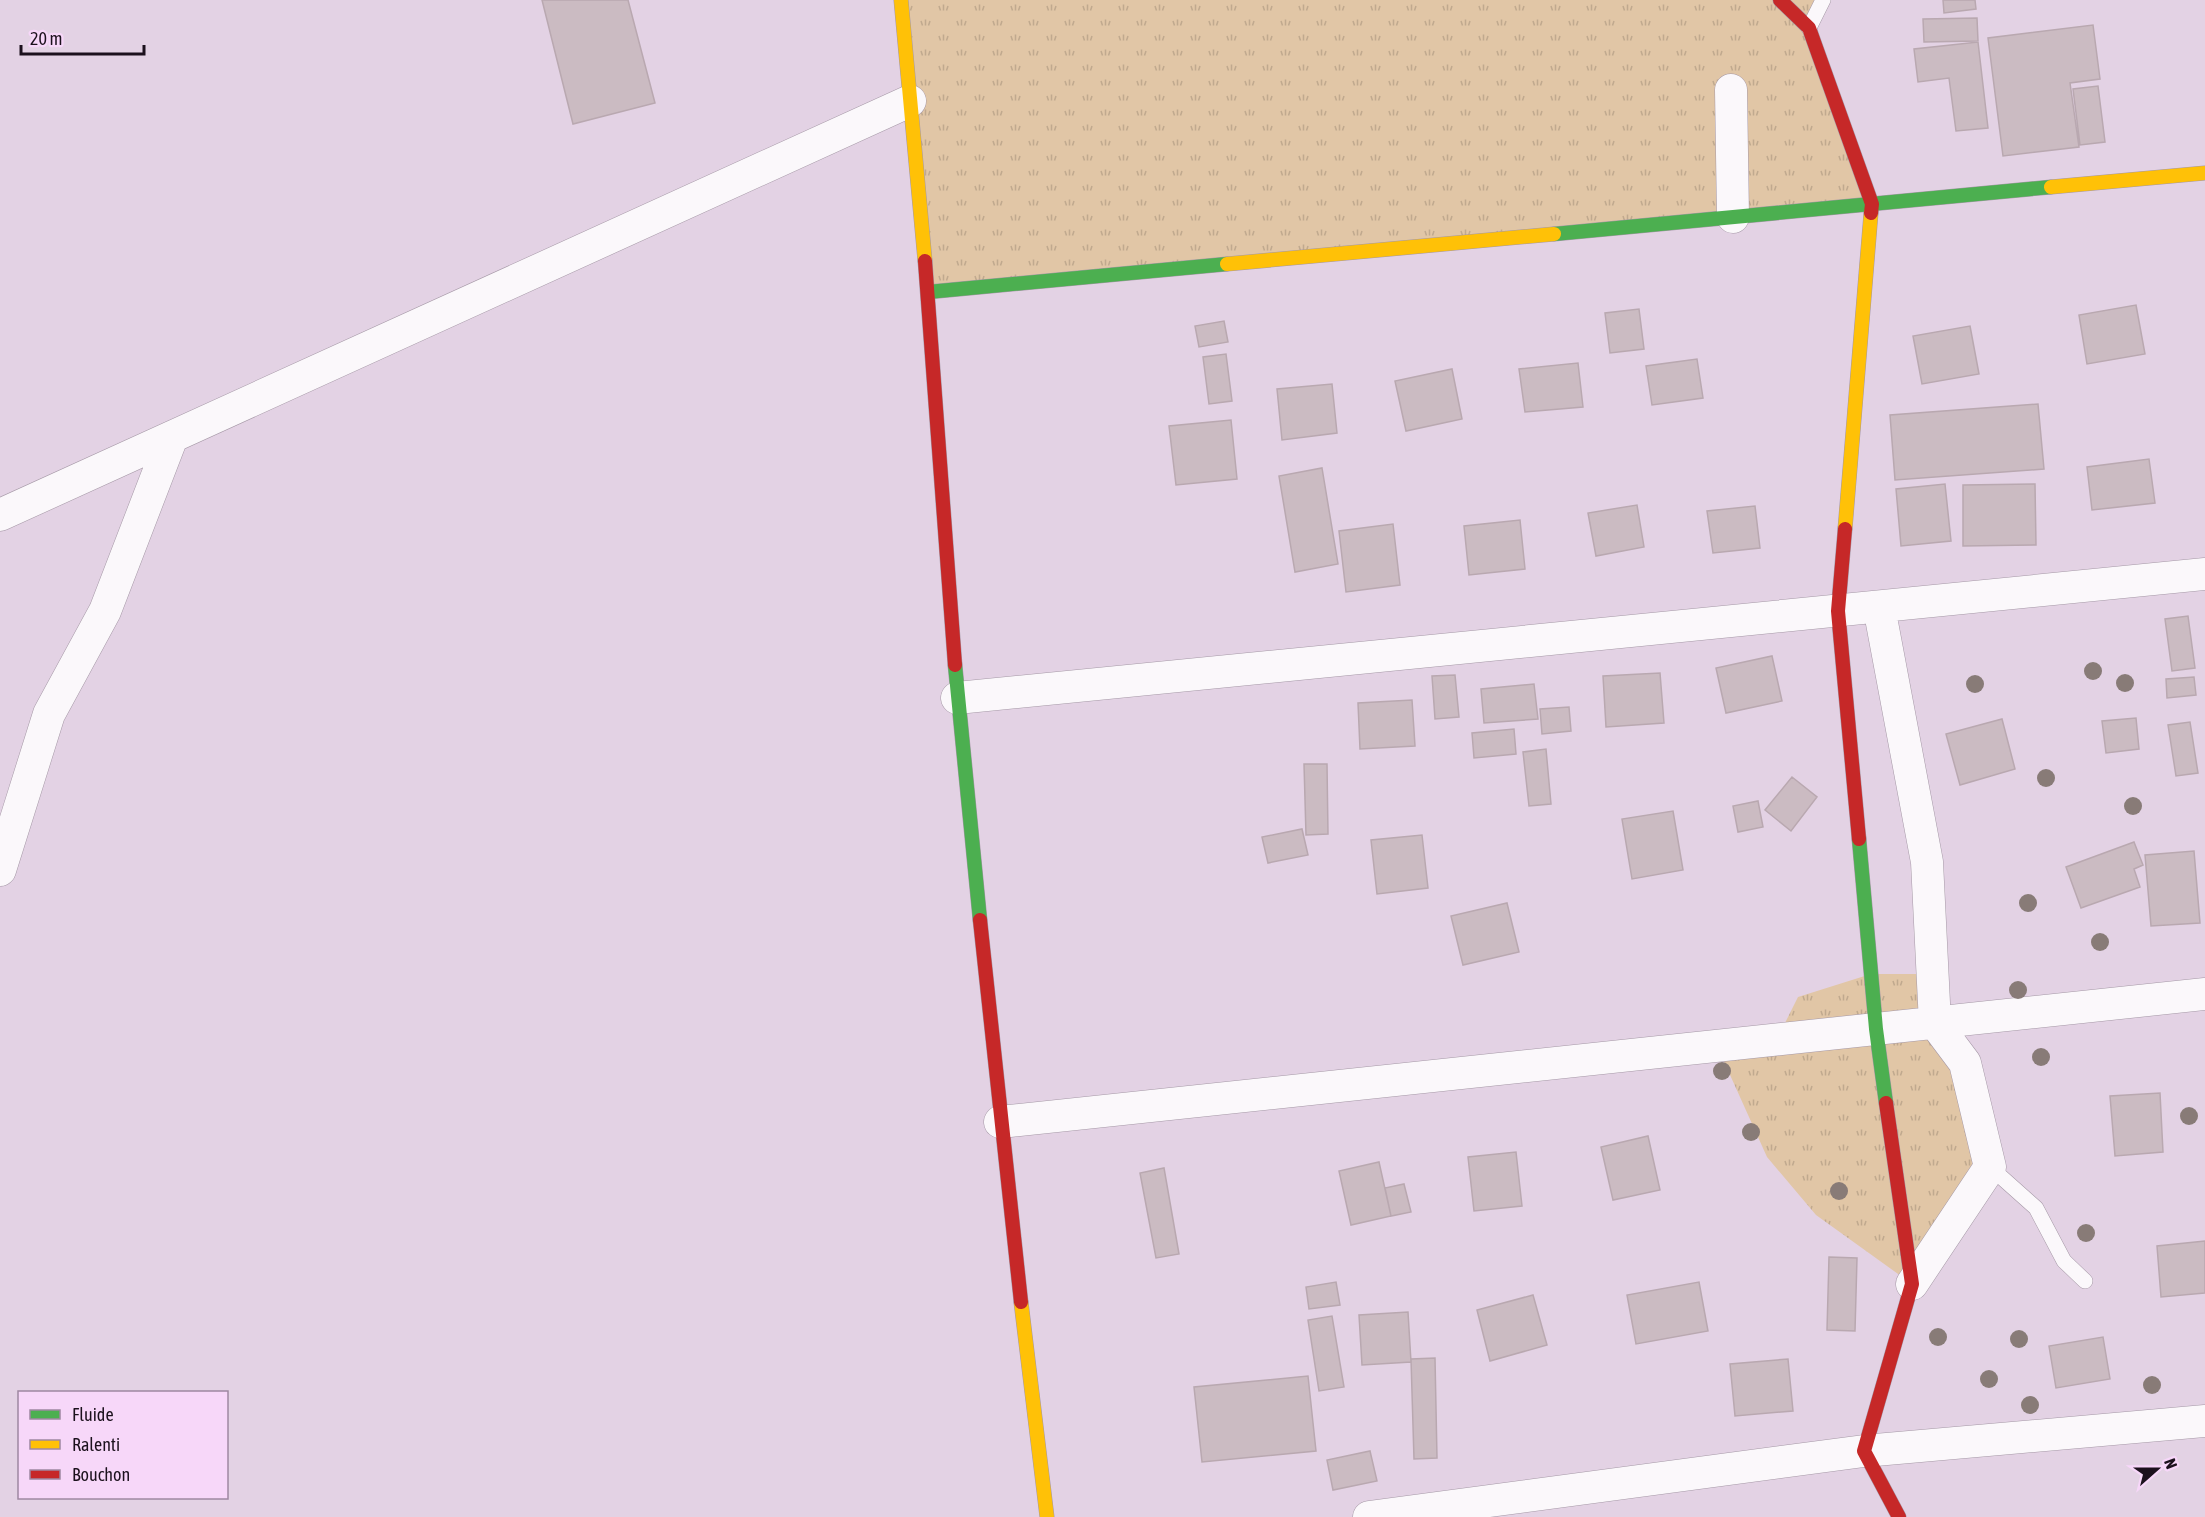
<svg xmlns="http://www.w3.org/2000/svg" width="2205" height="1517" font-family="'Asap Condensed',sans-serif">
  <style>
    .grass { fill: url(#grass-tufts) }
    .building { fill: #cbbbc2; stroke: #b9a8b0; stroke-width: 1.5 }
    .lines { fill: none; stroke-linecap: round; stroke-linejoin: round }
    .lane-casing { stroke: #a598a6; stroke-width: 16 }
    .street-casing { stroke: #a598a6; stroke-width: 33 }
    .fast-casing { stroke: #a598a6; stroke-width: 15 }
    .slow-casing { stroke: #a598a6; stroke-width: 15 }
    .jam-casing { stroke: #a598a6; stroke-width: 15 }
    .lane { stroke: #fbf8fb; stroke-width: 15 }
    .street { stroke: #fbf8fb; stroke-width: 32 }
    .fast { stroke: #4caf50; stroke-width: 14 }
    .slow { stroke: #ffc107; stroke-width: 14 }
    .jam { stroke: #c62828; stroke-width: 14 }
    .tree { fill: #887b77 }
  </style>
  <defs>
    <pattern id="grass-tufts" width="24" height="20" patternUnits="userSpaceOnUse" patternTransform="scale(1.5)"><rect width="24" height="20" fill="#e1c6a6"/><path d="M3 7l-1-3M5 7V3M7 7l1-3M15 17l-1-3M17 17v-4M19 17l1-3" fill="none" stroke="#c0a98e"/></pattern>
  </defs>
  <rect width="100%" height="100%" fill="#e3d2e4"/>
  <path class="grass" d="M901,0H1823L1809,28L1872,204L928,292Z
    M1871,974H1932L1990,1167L1912,1284L1816,1215L1767,1157L1717,1046L1777,1039L1798,997Z"/>
  <path class="building" d="M542,0H628L655,103L573,124Z
    M1943,0H1975L1976,9L1944,13Z
    M1977,18L1978,41L1924,42L1923,19Z
    M2093,25L2100,79L2070,83L2079,147L2003,156L1988,38Z
    M1978,42L1988,128L1956,131L1949,78L1918,82L1914,49Z
    M2098,86L2105,142L2080,145L2073,89Z
    M2136,305L2145,354L2087,364L2079,315Z
    M1639,309L1644,349L1610,353L1605,313Z
    M1224,321L1228,342L1199,347L1195,326Z
    M1970,326L1979,374L1922,384L1913,336Z
    M1226,354L1232,401L1209,404L1203,357Z
    M1697,359L1703,398L1652,405L1646,366Z
    M1578,363L1583,407L1525,412L1519,369Z
    M1452,369L1462,419L1406,431L1395,381Z
    M1332,384L1337,433L1282,440L1277,389Z
    M2038,404L2044,469L1895,480L1890,415Z
    M1231,420L1237,479L1176,485L1169,426Z
    M2149,459L2155,503L2092,510L2087,467Z
    M1322,468L1338,564L1295,572L1279,476Z
    M1945,484L1951,541L1901,546L1896,489Z
    M2035,484L2036,545L1963,546V485Z
    M1637,505L1644,547L1596,556L1588,513Z
    M1755,506L1760,548L1713,553L1707,511Z
    M1520,520L1525,569L1469,575L1464,526Z
    M1393,524L1400,585L1346,592L1339,531Z
    M2188,616L2195,668L2172,671L2165,619Z
    M1772,656L1782,701L1726,713L1716,668Z
    M1660,673L1664,723L1606,727L1603,676Z
    M1455,675L1459,717L1435,719L1432,676Z
    M2194,677L2196,695L2167,698L2166,679Z
    M1534,684L1538,719L1484,723L1481,689Z
    M1412,700L1415,746L1360,749L1358,703Z
    M1569,707L1571,731L1542,734L1540,709Z
    M2136,718L2139,749L2106,753L2102,721Z
    M2002,719L2015,769L1960,785L1946,734Z
    M2190,722L2198,773L2176,776L2168,725Z
    M1514,729L1516,754L1474,758L1472,733Z
    M1546,749L1551,804L1529,806L1523,752Z
    M1304,764H1327L1328,834L1306,835Z
    M1792,777L1817,797L1791,831L1765,810Z
    M1758,801L1763,827L1738,832L1733,806Z
    M1673,811L1683,870L1632,879L1622,819Z
    M1302,829L1308,855L1268,863L1262,837Z
    M1422,835L1428,888L1377,894L1371,840Z
    M2134,842L2143,865L2134,869L2140,887L2081,908L2066,867Z
    M2194,851L2200,923L2151,926L2145,855Z
    M1507,903L1519,952L1463,965L1451,916Z
    M2160,1093L2163,1152L2115,1156L2110,1096Z
    M1648,1136L1660,1190L1613,1200L1601,1147Z
    M1516,1152L1522,1206L1474,1211L1468,1157Z
    M1379,1162L1391,1216L1351,1225L1339,1171Z
    M1164,1168L1179,1254L1156,1258L1140,1173Z
    M1404,1184L1411,1212L1391,1216L1385,1188Z
    M2205,1241V1293L2161,1297L2157,1246Z
    M1829,1257L1857,1258L1855,1331L1827,1330Z
    M1336,1282L1340,1305L1309,1309L1306,1287Z
    M1699,1282L1708,1331L1636,1344L1627,1295Z
    M1533,1295L1547,1345L1490,1361L1477,1310Z
    M1408,1312L1411,1362L1362,1365L1359,1315Z
    M1332,1316L1344,1387L1319,1391L1308,1320Z
    M2103,1337L2110,1379L2056,1388L2049,1346Z
    M1435,1358L1437,1458L1414,1459L1411,1359Z
    M1788,1359L1793,1411L1735,1416L1730,1364Z
    M1308,1376L1316,1451L1202,1462L1194,1387Z
    M1370,1451L1377,1481L1333,1490L1327,1460Z"/>
  <g class="lines">
    <g class="lane-casing">
      <path id="lane" d="M1809,28L1823,0
        M1990,1167L2036,1208L2064,1261L2085,1281"/>
    </g>
    <g class="street-casing">
      <path id="street" d="M1731,90L1733,217
        M0,515L910,101
        M1879,607L1927,862L1935,1023L1965,1063L1990,1167L1912,1284
        M957,698L2205,574
        M0,870L49,714L105,611L172,437
        M1000,1122L2205,994
        M1369,1517L1864,1451L2205,1421"/>
    </g>
    <g class="fast-casing">
      <path id="fast" d="M1554,234L2051,187
        M928,292L1227,264
        M955,665L980,920
        M1859,839L1876,1029L1886,1103"/>
    </g>
    <g class="slow-casing">
      <path id="slow" d="M901,0L925,261
        M2051,187L2205,173
        M1227,264L1554,234
        M1845,529L1871,213
        M1021,1302L1047,1517"/>
    </g>
    <g class="jam-casing">
      <path id="jam" d="M1780,0L1809,28L1872,204L1871,213
        M925,261L955,665
        M1845,529L1838,611L1859,839
        M980,920L1021,1302
        M1886,1103L1912,1284L1864,1451L1899,1517"/>
    </g>
    <use href="#lane" class="lane"/>
    <use href="#street" class="street"/>
    <use href="#fast" class="fast"/>
    <use href="#slow" class="slow"/>
    <use href="#jam" class="jam"/>
  </g>
  <g class="tree">
    <circle cx="2093" cy="671" r="9"/>
    <circle cx="2125" cy="683" r="9"/>
    <circle cx="1975" cy="684" r="9"/>
    <circle cx="2046" cy="778" r="9"/>
    <circle cx="2133" cy="806" r="9"/>
    <circle cx="2028" cy="903" r="9"/>
    <circle cx="2100" cy="942" r="9"/>
    <circle cx="2018" cy="990" r="9"/>
    <circle cx="2041" cy="1057" r="9"/>
    <circle cx="1722" cy="1071" r="9"/>
    <circle cx="2189" cy="1116" r="9"/>
    <circle cx="1751" cy="1132" r="9"/>
    <circle cx="1839" cy="1191" r="9"/>
    <circle cx="2086" cy="1233" r="9"/>
    <circle cx="1938" cy="1337" r="9"/>
    <circle cx="2019" cy="1339" r="9"/>
    <circle cx="1989" cy="1379" r="9"/>
    <circle cx="2152" cy="1385" r="9"/>
    <circle cx="2030" cy="1405" r="9"/>
  </g>
  <rect x="18" y="1391" width="210" height="108" fill="#f7d7f9" stroke="#9f88a1" stroke-width="1.5"/>
  <rect x="30" y="1410" width="30" height="9" fill="#4caf50" stroke="#9f88a1" stroke-width="1.5"/>
  <text x="72" y="1421" font-size="18" fill="#1c111d">Fluide</text>
  <rect x="30" y="1440" width="30" height="9" fill="#ffc107" stroke="#9f88a1" stroke-width="1.5"/>
  <text x="72" y="1451" font-size="18" fill="#1c111d">Ralenti</text>
  <rect x="30" y="1470" width="30" height="9" fill="#c62828" stroke="#9f88a1" stroke-width="1.5"/>
  <text x="72" y="1481" font-size="18" fill="#1c111d">Bouchon</text>
  <g transform="translate(2157 1469) rotate(69)" stroke="#f7d7f9" stroke-width="4.5" paint-order="stroke">
  <path d="M0-4.5L10 22L0 15L-10 22Z" fill="#1c111d"/>
  <text y="-9" font-size="16" font-weight="bold" text-anchor="middle" fill="#1c111d">N</text>
  </g>
  <path d="M21 45v9h123v-9" fill="none" stroke="#1c111d" stroke-width="3"/>
  <text x="30" y="45" font-size="18" fill="#1c111d" stroke="#f7d7f9" stroke-width="4.5" paint-order="stroke">20 m</text>
</svg>
